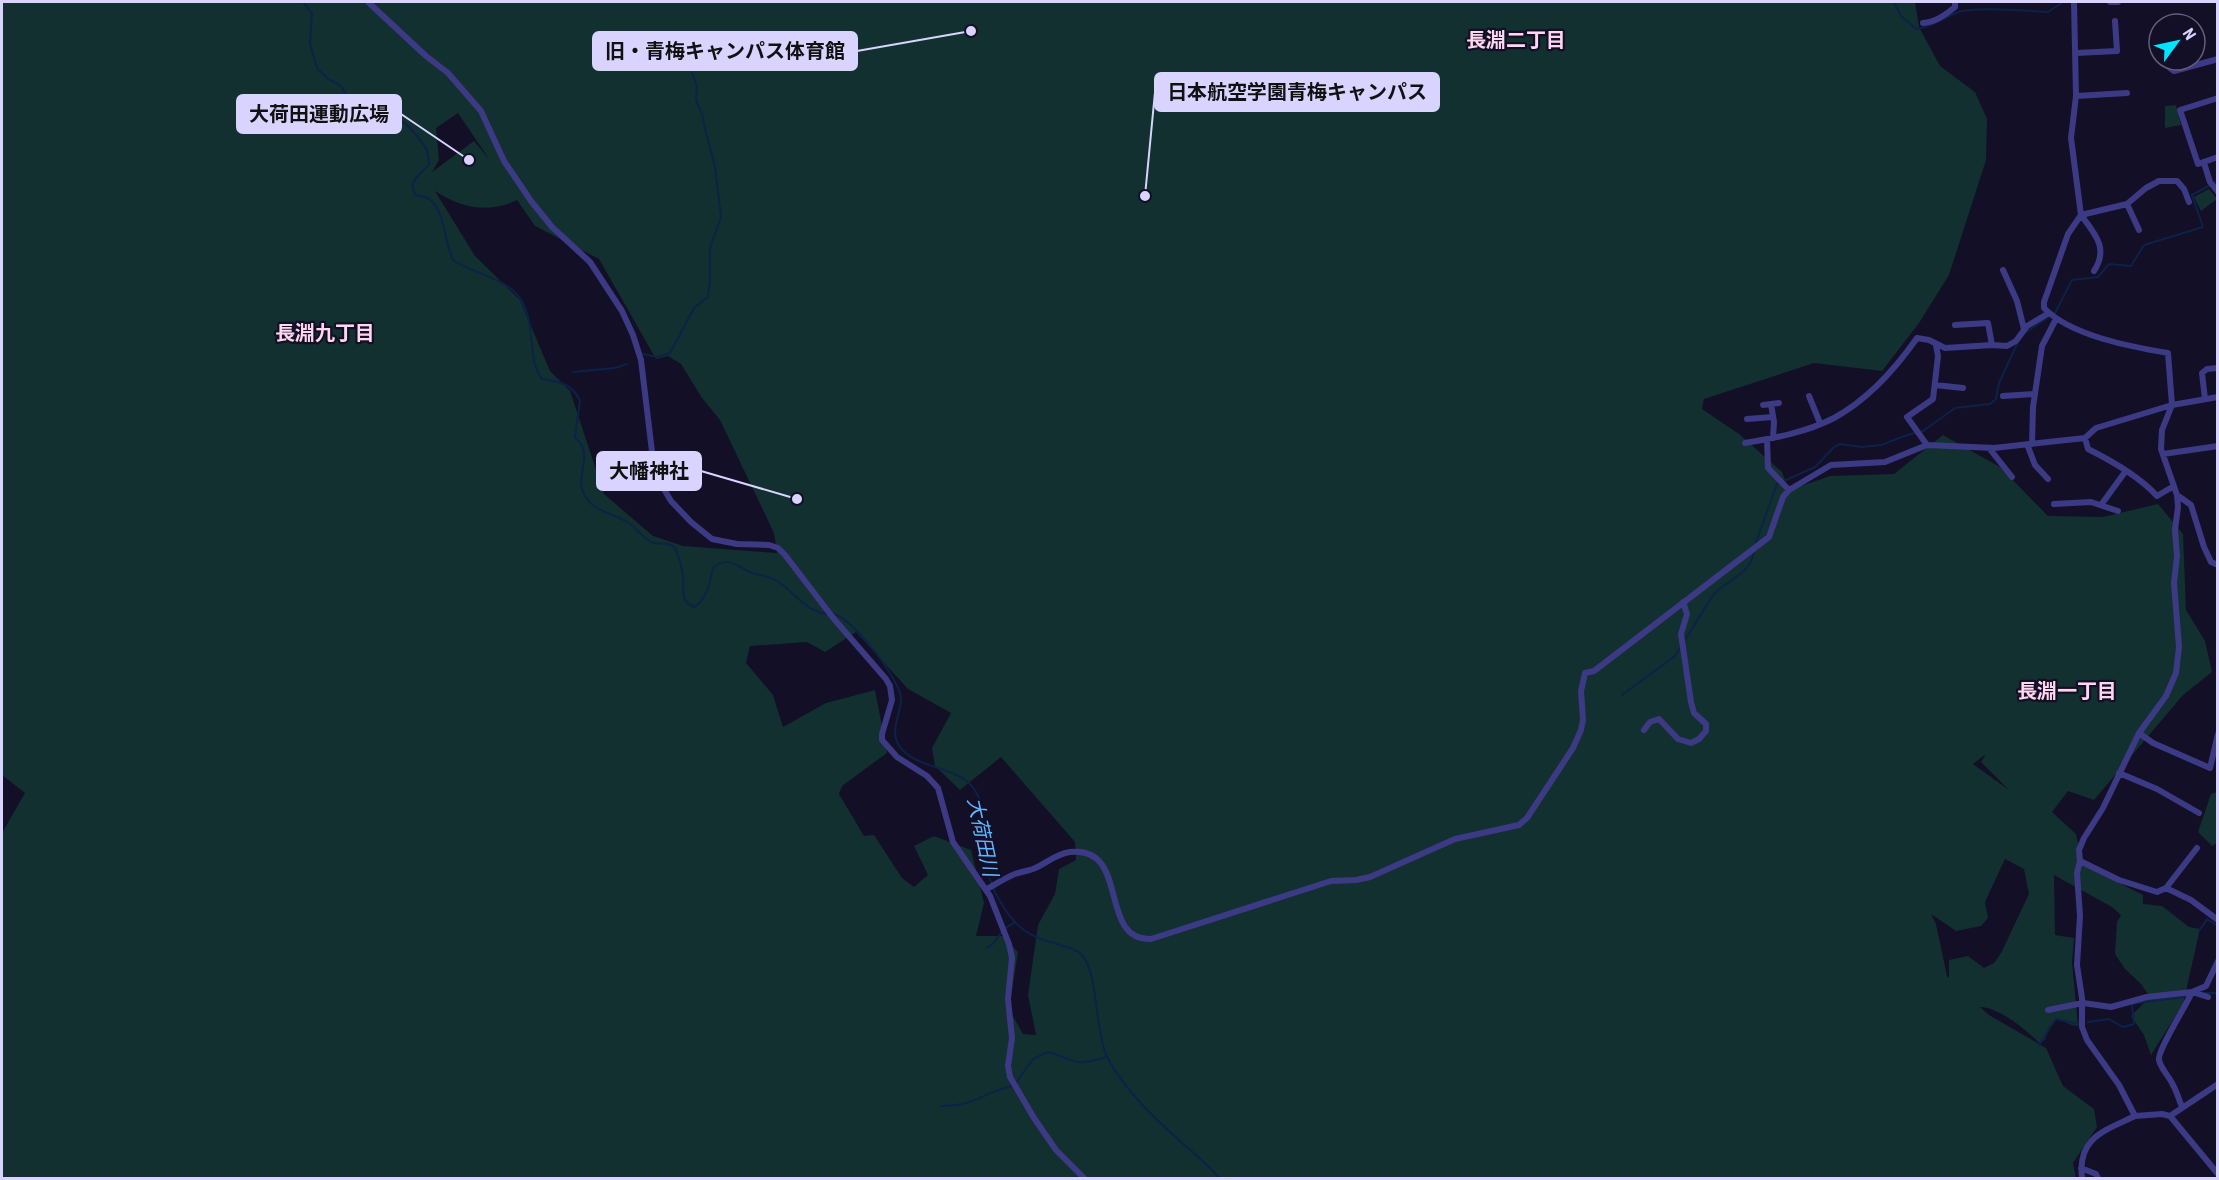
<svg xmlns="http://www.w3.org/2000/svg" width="2219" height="1180" font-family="'Roboto Condensed','Noto Sans JP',sans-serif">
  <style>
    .green { fill: #12302f; fill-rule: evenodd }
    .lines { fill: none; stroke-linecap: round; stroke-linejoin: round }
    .stream { stroke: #0c2248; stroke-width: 2 }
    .minor { stroke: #3d3a85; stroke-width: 6 }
    .labels { text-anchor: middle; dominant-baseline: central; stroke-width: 4.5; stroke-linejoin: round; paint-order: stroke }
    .neighbourhood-label { font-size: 20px; font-weight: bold; fill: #ffd6f0; stroke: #130f26 }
    .water-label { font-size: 20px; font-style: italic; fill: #62b6ff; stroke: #130f26 }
    .leader { fill: none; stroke: #d9d4ff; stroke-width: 2 }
    .callout-dot { fill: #d9d4ff; stroke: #130f26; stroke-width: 2 }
    .callout { fill: #d9d4ff; stroke: #d9d4ff; stroke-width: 2 }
    .callout-label { font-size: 20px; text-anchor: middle; font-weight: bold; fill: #111 }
  </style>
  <rect width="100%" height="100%" fill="#130f26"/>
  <path class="green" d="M2,2H1915L1919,27L1940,66L1975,92L1987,119L1986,160L1949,275L1919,323L1882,371L1814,363L1704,399L1702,409L1739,434L1782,472L1789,490L1830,476L1894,474L1943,435L2000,467L2048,516L2103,517L2158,504L2183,534L2186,610L2205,641L2212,672L2183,695L2094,800L2068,791L2052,812L2076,834L2083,865L2143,895V904L2162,906L2189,927L2200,929L2183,1004L2151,1055L2144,1035L2131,1016L2150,997L2141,984L2125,969L2115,954L2117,922L2121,915L2112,907L2054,875L2055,935L2074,938L2072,962L2078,1026C2069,1026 2065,1020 2056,1019L2049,1027L2045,1040L2039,1043C2027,1030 1998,1007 1980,1007L1989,1015L2046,1048L2063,1086L2094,1109L2097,1127L2073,1163L2076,1178H2V833L25,793L2,775ZM458,113L489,159L474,141L432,172L439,160L436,128ZM435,191C461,208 488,214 517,200L535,226L599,259L656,359L668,356L681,364L702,398L720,420L774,533L777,553L683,546L653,536L604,494L570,391L550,371L520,300L475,256ZM856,632L908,689L951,713L932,748L935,766L960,790L1001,757L1075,842L1076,860L1059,869L1055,894L1038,925L1028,995L1036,1035L1023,1034L1009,1009L1018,952L1002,936H976L984,903L971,850L934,836L914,846L928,875L914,887L902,878L874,835L864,836L839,794L842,786L887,753L875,690L826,703L783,727L773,695L746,663L750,646L807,642L825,652ZM1986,754L1981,762L2009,790L1973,764ZM2005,859L2024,869L2029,894L2001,953L1994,963L1984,968L1968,956L1949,960V978L1947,976L1936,924L1931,914L1956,931L1981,926L1988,918L1985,902Z
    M2176,105L2181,125L2165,128V106Z
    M2209,189L2217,199L2201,211L2194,197Z
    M2217,792V843L2212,846L2198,832L2211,794Z"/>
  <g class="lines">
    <path class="stream" d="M303,2L312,14L310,44L317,68L327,78L341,86L347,97L353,100L369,97L379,100L386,112L406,124L419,138L427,150L429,164C422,174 406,181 416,195C419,196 422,196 425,197C445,203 444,246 454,261C495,284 526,278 531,335C533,351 532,365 542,379C559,382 572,383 580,401L575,437C578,441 582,444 583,448C588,461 578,476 582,489C589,512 612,512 629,523C637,528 645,541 654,543C662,545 667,541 675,548C679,557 682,567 683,577C684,589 680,603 695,607C707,598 710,582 713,568C728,554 740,569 755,574C763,576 770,576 777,581C796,593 803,610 827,614
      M1894,2L1901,16L1916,29C1934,27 1943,17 1959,12C1975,6 2029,11 2048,12L2063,2
      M2026,332L2055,313L2072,280L2098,277L2109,264L2131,266L2144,245L2203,227L2192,195L2218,181
      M643,354L657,357L670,353L694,308L708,297L710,280V248L721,217L715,167L704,125L703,117L696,100L697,86L692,73
      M573,372L615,368L627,364
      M1755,545L1777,484L1815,467L1834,447L1840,444L1862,447L1881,445L1907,435L1923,431L1955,408L1990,404L1996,399L1999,383L2017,344
      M833,614C850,615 901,680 901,699C901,714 890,729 898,744C914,771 957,764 974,789C987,807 982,831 984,851C986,870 991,887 1001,903C1016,928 1029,937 1057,944C1065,947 1076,948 1082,955C1099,974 1094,1031 1108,1059C1126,1091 1153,1117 1180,1141C1193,1153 1208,1164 1219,1178
      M1684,641C1694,627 1702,611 1712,597C1725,579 1751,576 1754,551
      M1622,695L1675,656L1681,646
      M2199,931L2207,919L2218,926
      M987,948C1002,939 995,932 1014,923
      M2204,993H2218
      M2088,1022L2109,1019L2123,1027L2134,1024L2132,1004L2189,996
      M2039,1045C2046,1036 2049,1027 2056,1019L2078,1024
      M1016,1083L1033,1059L1048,1052C1079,1061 1073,1067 1106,1057
      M941,1106C973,1107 984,1092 1012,1086"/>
    <path class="minor" d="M368,2L426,56L448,73L481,111L504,161L531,201L552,227L590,262L622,311L633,335L641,360L653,460L658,479L671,501L691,522L712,539L737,544L769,545L778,548L785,555L834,619L886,679L890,686L892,700L882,734V740L897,757L927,776L938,788L953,842L990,896L1009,944L1012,958L1008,999L1012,1038L1008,1066L1010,1077L1034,1118L1056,1150L1084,1178
      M2074,2L2076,96L2071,138L2081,215L2068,234L2044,302V308C2071,336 2132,347 2168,353L2172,405L2162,430L2161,449L2177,495L2191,505L2204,547L2211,562L2218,565
      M2110,2H2118
      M1923,23C1936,22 1945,15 1955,7V2
      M2076,53L2117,51L2115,21
      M2168,60L2170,68L2174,71L2218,59
      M2076,96L2127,93
      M2218,98L2180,110L2198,164L2218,157
      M2204,163L2210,182L2218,192
      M2127,204L2139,230
      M2003,270L2017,301L2024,329
      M2094,271C2109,248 2095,234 2081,215L2127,204L2146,188L2159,181H2177L2184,189L2189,202
      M1955,325L1988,323L1992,345
      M1935,385L1963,388
      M1809,396L1820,423
      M2003,396L2034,394
      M2205,399L2202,373L2207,369L2218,368
      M1771,404L1774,422L1773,438
      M1763,405L1779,403
      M1747,419L1773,417
      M2085,438L2088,449C2112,461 2140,477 2157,496L2174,486
      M1767,439L1768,468L1789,490
      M1745,443C1775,438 1807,432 1834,418C1867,400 1896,368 1917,338L1929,340L1945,348L1992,345L2007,346L2016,341L2027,326L2049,313
      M2027,444L2035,465L2048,479
      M2032,444L2033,407L2042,346L2056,319
      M1927,445L1907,417L1933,399L1938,356L1936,345
      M1989,448L2012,477
      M2163,454L2218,446
      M2177,495L2178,507L2175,530L2177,556L2174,583L2179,647L2176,673L2166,696L2139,733L2103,808L2084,838L2079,850L2080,861L2077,873L2080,916L2077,965L2082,998V1027L2087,1040L2119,1085L2135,1116L2162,1114L2170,1116L2218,1174
      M2054,504L2091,502L2118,511
      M2101,505L2125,472
      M1644,730L1650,722L1659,719L1678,739L1691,743L1699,739L1706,731V724L1694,713L1691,702L1681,634L1687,614L1683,602
      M2139,733L2153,743L2210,768L2218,734
      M2119,773L2157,789L2199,813
      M2080,861L2119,880L2157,892L2166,888L2197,848
      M2166,888L2191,900L2218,920
      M987,889C996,884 1005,878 1015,874C1021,872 1027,871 1033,869C1046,864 1055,854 1070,852C1131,845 1097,941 1151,939L1331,881L1356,880L1370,877L1455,839L1519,825L1527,818L1573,748L1581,730L1583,720L1581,691L1585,673L1594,671L1769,537L1783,497L1789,490L1831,465L1885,462L1927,445L1994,448L2085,438L2096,428L2172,405L2218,397
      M2048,1010L2083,1003L2111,1007L2147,997L2192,992L2206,986L2218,961
      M2182,1107C2179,1100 2177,1092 2173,1085C2169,1076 2161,1069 2159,1060C2157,1051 2186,1006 2192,992L2208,997
      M2170,1116L2218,1084
      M2081,1168L2096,1174L2098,1178
      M2082,1178C2077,1138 2104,1131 2135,1116"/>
  </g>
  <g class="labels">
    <g class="neighbourhood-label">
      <text x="1516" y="40">長淵二丁目</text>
      <text x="325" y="333">長淵九丁目</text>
      <text x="2067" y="691">長淵一丁目</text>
    </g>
    <g class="water-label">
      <text transform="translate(983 837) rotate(78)">大荷田川</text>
    </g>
  </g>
  <path class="leader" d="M971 31L857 51M1145 196L1155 92M469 160L401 114M797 499L701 471"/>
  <g class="callout-dot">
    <circle cx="971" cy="31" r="6"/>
    <circle cx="1145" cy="196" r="6"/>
    <circle cx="469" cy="160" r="6"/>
    <circle cx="797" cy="499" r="6"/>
  </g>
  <g class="callout">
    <rect x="593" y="32" width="264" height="38" rx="6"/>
    <rect x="1155" y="73" width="284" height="38" rx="6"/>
    <rect x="237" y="95" width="164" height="38" rx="6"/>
    <rect x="597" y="452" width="104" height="38" rx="6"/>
  </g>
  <g class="callout-label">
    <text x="725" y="58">旧・青梅キャンパス体育館</text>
    <text x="1297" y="99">日本航空学園青梅キャンパス</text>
    <text x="319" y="121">大荷田運動広場</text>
    <text x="649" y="478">大幡神社</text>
  </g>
  <rect width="2219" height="1180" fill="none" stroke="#d9d4ff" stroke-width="6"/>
  <g transform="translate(2177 42) rotate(57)"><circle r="28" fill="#130f26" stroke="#625e7d" stroke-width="1.5"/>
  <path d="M0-4.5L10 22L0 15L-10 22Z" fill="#00e5ff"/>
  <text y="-9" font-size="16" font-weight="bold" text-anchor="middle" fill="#d9d4ff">N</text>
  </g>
</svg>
